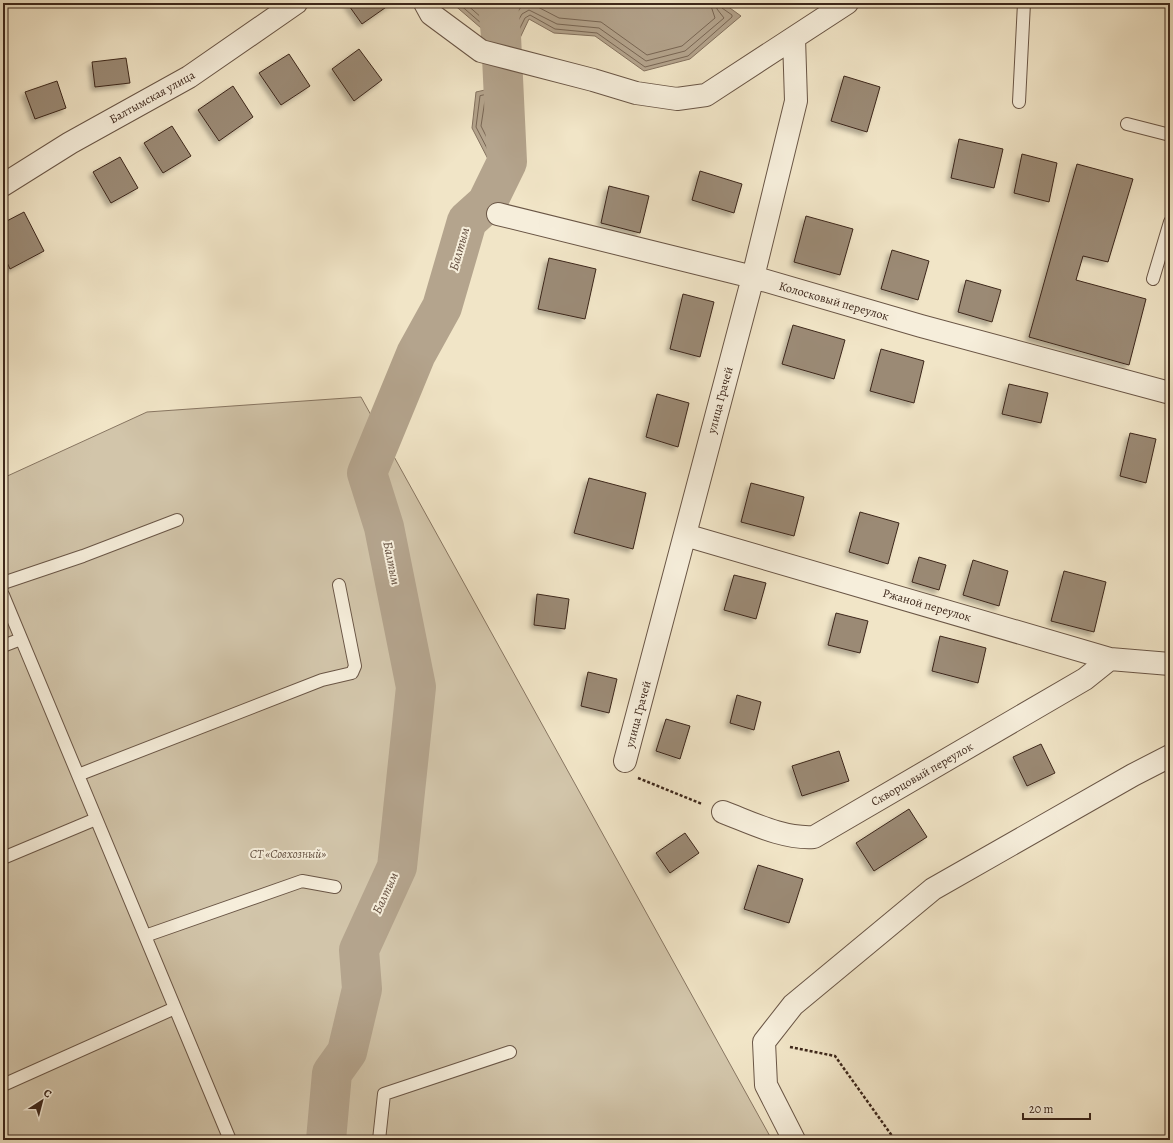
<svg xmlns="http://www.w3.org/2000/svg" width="1173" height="1143" font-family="Alegreya,serif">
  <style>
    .green { fill: #d2c5aa; stroke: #887662 }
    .water { fill: #b4a48d; stroke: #84725f }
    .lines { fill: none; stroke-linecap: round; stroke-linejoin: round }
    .shore { stroke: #786654; stroke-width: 1 }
    .river { stroke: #b4a48d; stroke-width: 40 }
    .building { fill: #9b8a74; stroke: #3d271b; filter: url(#shadow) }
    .service-casing { stroke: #6a5646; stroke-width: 14 }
    .minor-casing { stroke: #6a5646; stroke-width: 24 }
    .path { stroke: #3d271b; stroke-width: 2.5; stroke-dasharray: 3 2; stroke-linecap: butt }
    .service { stroke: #f6eedb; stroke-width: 12 }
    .minor { stroke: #f6eedb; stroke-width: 22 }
    .labels { text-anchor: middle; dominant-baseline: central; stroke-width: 4; stroke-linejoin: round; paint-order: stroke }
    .street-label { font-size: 12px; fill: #3d271b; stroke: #f6eedb }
    .park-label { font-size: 12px; font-style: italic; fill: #624e3f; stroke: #f6eedb }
    .water-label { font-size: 13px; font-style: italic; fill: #614c3d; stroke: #f6eedb }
  </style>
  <defs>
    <filter id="shadow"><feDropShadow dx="-3.5" dy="3.5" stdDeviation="2" flood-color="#0004"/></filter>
  </defs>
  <rect width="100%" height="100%" fill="#f1e5c7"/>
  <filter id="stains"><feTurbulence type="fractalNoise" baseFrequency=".005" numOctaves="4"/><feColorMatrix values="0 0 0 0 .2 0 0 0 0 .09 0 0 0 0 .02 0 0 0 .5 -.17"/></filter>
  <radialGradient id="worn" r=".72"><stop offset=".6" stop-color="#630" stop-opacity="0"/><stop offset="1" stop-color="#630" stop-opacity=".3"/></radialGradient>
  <path class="green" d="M361,397L772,1140H3V478L147,412Z"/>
  <path class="water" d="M452,3H723L741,16L690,59L644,71L595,36L554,33L529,19L520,38L488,34Z
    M512,84L522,113L525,163L489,161L472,128L476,92Z"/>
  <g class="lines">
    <path class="shore" d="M458,3L489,30L517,34L525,18L530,15L555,29L597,33L645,67L688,56L732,17V15L722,8L721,3
      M465,3L491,26L514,28L522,14L529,10L557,24L599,28L646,61L685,51L724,18L717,9L716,3
      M475,3L494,20L511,22L521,7L528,4L534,5L559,18L601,22L647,55L682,46L715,18L710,3
      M509,90L518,114L520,157L518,159L492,158L476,127L480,96Z
      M506,96L513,115L515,152L513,154L494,152L481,126L485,100Z
      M502,102L507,116L508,145L507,147L498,146L488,125L490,105Z"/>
    <path class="river" d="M326,1140L332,1073L347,1052L362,989L359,950L397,867L416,687L384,527L367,473L416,354L442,307L467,221L487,203L507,162L501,36L498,3"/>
  </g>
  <path class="building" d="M347,3H392L362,24Z
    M359,49L382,80L354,101L332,69Z
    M289,54L310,86L281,105L259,73Z
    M126,58L130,83L95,87L92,62Z
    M844,76L880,87L867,132L831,121Z
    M57,81L66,108L35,119L25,92Z
    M233,86L253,117L219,141L198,110Z
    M172,126L191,156L163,173L144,143Z
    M959,139L1003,149L994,188L951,178Z
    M1022,154L1057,163L1049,202L1014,193Z
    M120,157L138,188L111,203L93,172Z
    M1077,164L1133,179L1108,262L1083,256L1076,280L1146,299L1129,365L1029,337Z
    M700,171L742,184L734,213L692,200Z
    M609,186L649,196L640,233L601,223Z
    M24,212L44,251L10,269L3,254V223Z
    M806,216L853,229L840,275L794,262Z
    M892,250L929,261L918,300L881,289Z
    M549,258L596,269L585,319L538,309Z
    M966,280L1001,290L992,322L958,312Z
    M683,294L714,302L700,357L670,349Z
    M793,325L845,340L834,379L782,364Z
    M881,349L924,361L914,403L870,391Z
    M1009,384L1048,393L1041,423L1002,414Z
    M657,394L689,403L678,447L646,437Z
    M1130,433L1156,439L1146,483L1120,476Z
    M589,478L646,493L633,549L574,533Z
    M751,483L804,497L794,536L741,522Z
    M860,512L899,523L888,564L849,552Z
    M919,557L946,565L939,590L912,582Z
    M973,560L1008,571L999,606L963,595Z
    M1064,571L1106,582L1094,632L1051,621Z
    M734,575L766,583L756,619L724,610Z
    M537,594L569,599L565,629L534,625Z
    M836,613L868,621L860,653L828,645Z
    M940,636L986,648L978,683L932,671Z
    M588,672L617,679L609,713L581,706Z
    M737,695L761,702L754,730L730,723Z
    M666,719L690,726L680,759L656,751Z
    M1041,744L1055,773L1027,786L1013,757Z
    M839,751L849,781L802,796L792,766Z
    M909,809L927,837L874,871L856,843Z
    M685,833L699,853L670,873L656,853Z
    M758,865L803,879L789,923L744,909Z"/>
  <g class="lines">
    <g class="service-casing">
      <path id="service" d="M1019,102L1024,3
        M1127,124L1170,135
        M1153,279L1170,222
        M3,583L83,556L177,520
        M3,595L230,1140
        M3,646L21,639
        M78,775L322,680L352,673L355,666L339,585
        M3,858L96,819
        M145,936L302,881L335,887
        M3,1085L175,1008
        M379,1140L384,1094L510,1052"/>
    </g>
    <g class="minor-casing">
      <path id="minor" d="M425,3L431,14L481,51L593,80L636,93L677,99L706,95L847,3
        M3,185L70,143L189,77L296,3
        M498,214L753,277L921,326L1170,393
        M685,535L1110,659L1170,664
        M625,761L753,277L796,101L794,38
        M723,812C752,823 783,839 814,837L1085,679L1110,659
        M794,1140L766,1085L764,1042L793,1005L933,889L1133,775L1170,756"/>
    </g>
    <path class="path" d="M638,778L702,804
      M790,1047L835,1056L895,1140"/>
    <use href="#service" class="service"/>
    <use href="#minor" class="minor"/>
  </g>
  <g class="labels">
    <g class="street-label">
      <text transform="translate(152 97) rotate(-29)">Балтымская улица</text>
      <text transform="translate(834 301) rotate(16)">Колосковый переулок</text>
      <text transform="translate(720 400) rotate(-75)">улица Грачей</text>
      <text transform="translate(927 605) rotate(16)">Ржаной переулок</text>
      <text transform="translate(638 714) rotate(-75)">улица Грачей</text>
      <text transform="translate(922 774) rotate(-30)">Скворцовый переулок</text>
    </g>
    <g class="park-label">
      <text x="288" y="854">СТ «Совхозный»</text>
    </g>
    <g class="water-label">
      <text transform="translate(459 249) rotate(-74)">Балтым</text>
      <text transform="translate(392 563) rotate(79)">Балтым</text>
      <text transform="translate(385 893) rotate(-65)">Балтым</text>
    </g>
  </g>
  <rect width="1173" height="1143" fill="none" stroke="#f1e5c7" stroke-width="16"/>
  <rect x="4" y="4" width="1165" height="1135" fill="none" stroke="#3d271b" stroke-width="2"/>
  <rect x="8" y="8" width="1157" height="1127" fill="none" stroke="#3d271b"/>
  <g transform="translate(42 1101) rotate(36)" stroke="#f6eedb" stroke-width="3" paint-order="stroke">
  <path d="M0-3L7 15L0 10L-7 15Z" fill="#3d271b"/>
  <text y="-6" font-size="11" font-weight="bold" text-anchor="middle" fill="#3d271b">С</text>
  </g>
  <path d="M1023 1113v6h67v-6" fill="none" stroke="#3d271b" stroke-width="2"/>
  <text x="1029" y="1113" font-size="12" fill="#3d271b" stroke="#f6eedb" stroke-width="3" paint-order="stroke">20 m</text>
  <rect width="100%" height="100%" filter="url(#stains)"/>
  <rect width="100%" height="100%" fill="url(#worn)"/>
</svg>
